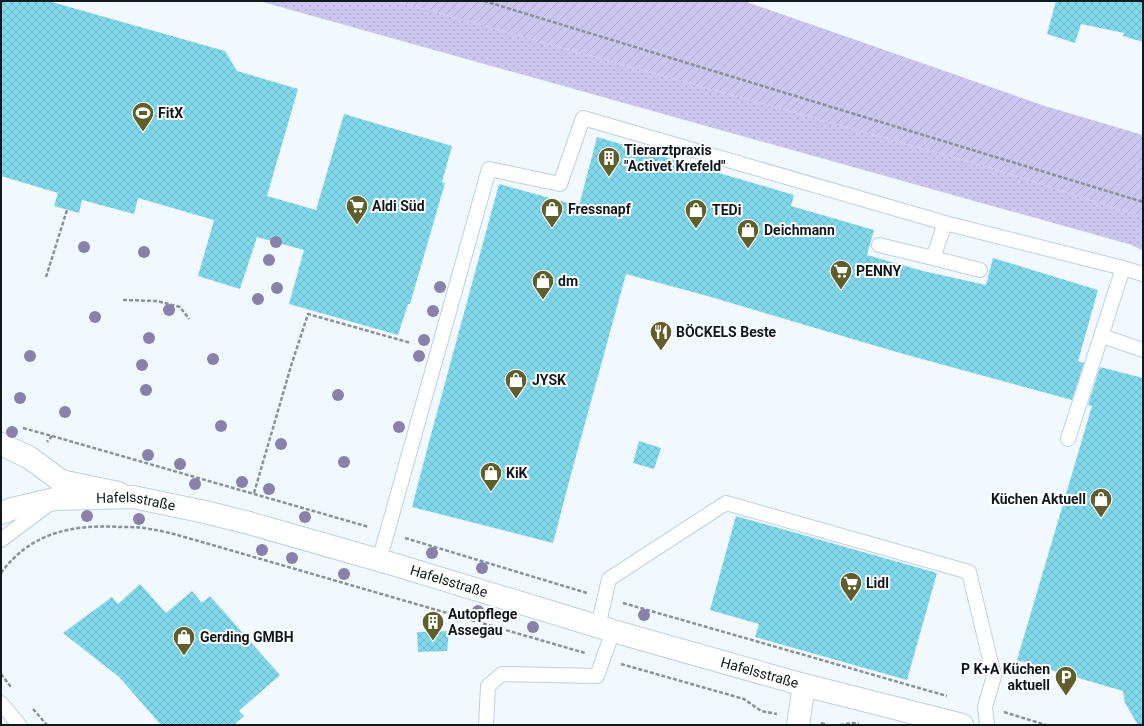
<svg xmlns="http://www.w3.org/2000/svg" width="1144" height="726" font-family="Roboto,sans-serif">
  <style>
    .grass { fill: url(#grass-dots) }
    .garden { fill: url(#garden-furrows) }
    .building { fill: url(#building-cross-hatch) }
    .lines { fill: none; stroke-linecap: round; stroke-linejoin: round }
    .service-casing { stroke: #bcd0df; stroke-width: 16 }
    .minor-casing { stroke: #bcd0df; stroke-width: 24 }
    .secondary-casing { stroke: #bcd0df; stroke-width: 24 }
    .path { stroke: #8a9197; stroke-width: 2.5; stroke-dasharray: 4 2; stroke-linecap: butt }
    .service { stroke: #fff; stroke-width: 14 }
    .minor { stroke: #fff; stroke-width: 22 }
    .secondary { stroke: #fff; stroke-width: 22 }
    .tree { fill: #8981ab }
    .labels { text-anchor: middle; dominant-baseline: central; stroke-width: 4; stroke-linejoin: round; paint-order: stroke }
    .poi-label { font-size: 14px; font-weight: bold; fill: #11181d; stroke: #fff; text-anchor: start }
    .street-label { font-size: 14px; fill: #11181d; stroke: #fff }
  </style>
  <defs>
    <pattern id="grass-dots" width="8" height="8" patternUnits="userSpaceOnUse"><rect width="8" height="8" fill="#ccc6ef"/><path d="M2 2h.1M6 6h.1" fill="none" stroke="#aea9cc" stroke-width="1.8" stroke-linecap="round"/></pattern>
    <pattern id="garden-furrows" width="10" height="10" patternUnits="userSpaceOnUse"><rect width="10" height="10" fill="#ccc6ef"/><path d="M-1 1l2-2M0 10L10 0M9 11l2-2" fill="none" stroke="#aea9cc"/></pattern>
    <pattern id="building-cross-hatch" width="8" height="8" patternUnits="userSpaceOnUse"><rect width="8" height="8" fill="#81d8eb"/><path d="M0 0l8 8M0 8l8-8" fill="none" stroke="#6eb9c9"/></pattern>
  </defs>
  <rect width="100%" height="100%" fill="#f1f9ff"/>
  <path class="grass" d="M259,1H396L985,166L1143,217V251L1132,245Z"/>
  <path class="garden" d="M396,1H744L1045,106L1143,135V217L985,166Z"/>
  <path class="building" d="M1,1H48L225,51L237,71L298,89L267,196L316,210L344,114L452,146L442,182L445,183L410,304H408L398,335L289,304L304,250L257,237L240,289L198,276L214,220L138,198L134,214L82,200L79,213L54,206L58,193L1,176Z
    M1056,1H1143V42L1123,36L1124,33L1081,24L1075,43L1047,34Z
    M597,137L794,195L791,206L874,230L867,255L923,271L986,285L993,258L1098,290L1078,361L1084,363L1072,400L900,353L704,295L626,274L570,478L553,543L412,507L429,442L499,184L579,206Z
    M1100,367L1143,378V725H1138L1125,703L1123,691L1017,660L1092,406L1088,405Z
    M639,441L661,448L654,469L633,463Z
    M736,516L937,573L907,680L755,637L759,624L710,610Z
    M140,584L166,613L192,591L202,603L210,596L280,675L239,711L244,716L234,725H161L119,677L63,633L112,597L118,604Z
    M449,631L447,651L418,652L417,632Z"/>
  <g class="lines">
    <g class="service-casing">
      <path id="service" d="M879,245L933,258L945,223
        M933,258L980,270
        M1123,268L1143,274
        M1102,336L1143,350
        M1,540L49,504
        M379,561L489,169L560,184L583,118L945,223L1123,268L1068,439
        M598,627L609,579L726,503L969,572L994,676L985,707L987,725
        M1,703L19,725
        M486,725L488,686L502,674L597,676L613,631"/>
    </g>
    <g class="minor-casing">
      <path id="minor" d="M1,444L30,458L61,481L118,493
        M798,725L804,685"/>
    </g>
    <g class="secondary-casing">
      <g id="secondary">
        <path id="s1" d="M1,513L12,509L55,499L133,497L205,512L249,523L396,565L613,631L804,685L962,725"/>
      </g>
    </g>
    <path class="path" d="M484,1L1143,202
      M46,277L67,210
      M123,300L157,301L180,307L189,319
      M23,428L52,436L47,442
      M52,436L369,527
      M254,493L291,366L308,314L411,343
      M405,538L587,593
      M1,573C30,533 72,524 120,527C130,527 140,527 150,529C170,532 190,539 209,544L585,653
      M623,603L947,696
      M621,664L744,699L761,711L777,714
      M1,674L11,687
      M33,709L47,725
      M1004,712L1046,725
      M821,723L827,725
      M840,725L853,723L859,724"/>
    <use href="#service" class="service"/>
    <use href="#minor" class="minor"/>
    <use href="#secondary" class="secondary"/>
  </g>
  <g class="tree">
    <circle cx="276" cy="242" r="6"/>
    <circle cx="84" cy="247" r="6"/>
    <circle cx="144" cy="252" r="6"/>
    <circle cx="269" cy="260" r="6"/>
    <circle cx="440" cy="287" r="6"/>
    <circle cx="277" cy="288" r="6"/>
    <circle cx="258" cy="299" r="6"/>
    <circle cx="169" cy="310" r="6"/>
    <circle cx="433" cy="311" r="6"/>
    <circle cx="95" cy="317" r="6"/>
    <circle cx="149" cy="338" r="6"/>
    <circle cx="424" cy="340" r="6"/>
    <circle cx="30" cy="356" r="6"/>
    <circle cx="419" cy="356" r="6"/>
    <circle cx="213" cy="359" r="6"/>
    <circle cx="142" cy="365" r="6"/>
    <circle cx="146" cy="390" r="6"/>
    <circle cx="338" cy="395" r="6"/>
    <circle cx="20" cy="398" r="6"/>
    <circle cx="65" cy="412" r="6"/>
    <circle cx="221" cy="426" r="6"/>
    <circle cx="399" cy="427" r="6"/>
    <circle cx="12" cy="432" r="6"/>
    <circle cx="281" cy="444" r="6"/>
    <circle cx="148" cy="455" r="6"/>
    <circle cx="344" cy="462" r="6"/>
    <circle cx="180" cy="464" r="6"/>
    <circle cx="242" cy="482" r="6"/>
    <circle cx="195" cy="484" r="6"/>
    <circle cx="269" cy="489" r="6"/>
    <circle cx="87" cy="516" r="6"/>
    <circle cx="305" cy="517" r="6"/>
    <circle cx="139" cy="519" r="6"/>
    <circle cx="262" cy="550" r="6"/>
    <circle cx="432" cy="553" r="6"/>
    <circle cx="292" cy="558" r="6"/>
    <circle cx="482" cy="568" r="6"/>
    <circle cx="344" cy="574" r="6"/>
    <circle cx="478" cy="611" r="6"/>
    <circle cx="644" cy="615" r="6"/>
    <circle cx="533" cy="627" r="6"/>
  </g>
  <defs>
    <g id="stadium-pin" transform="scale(1.15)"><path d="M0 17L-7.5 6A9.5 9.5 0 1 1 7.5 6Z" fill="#605f2b" stroke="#fff"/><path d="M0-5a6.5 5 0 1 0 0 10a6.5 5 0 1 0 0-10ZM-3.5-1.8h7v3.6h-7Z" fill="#fff"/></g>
    <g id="building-pin" transform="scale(1.15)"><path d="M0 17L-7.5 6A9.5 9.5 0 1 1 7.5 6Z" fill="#605f2b" stroke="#fff"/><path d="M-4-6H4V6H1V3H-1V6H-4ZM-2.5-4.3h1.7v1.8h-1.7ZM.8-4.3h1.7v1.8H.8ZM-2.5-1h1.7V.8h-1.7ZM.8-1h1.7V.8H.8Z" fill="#fff"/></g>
    <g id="supermarket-pin" transform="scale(1.15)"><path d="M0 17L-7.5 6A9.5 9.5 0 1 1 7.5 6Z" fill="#605f2b" stroke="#fff"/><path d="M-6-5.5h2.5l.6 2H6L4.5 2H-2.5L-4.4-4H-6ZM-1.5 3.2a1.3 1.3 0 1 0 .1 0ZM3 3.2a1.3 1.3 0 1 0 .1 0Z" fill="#fff"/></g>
    <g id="shop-pin" transform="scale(1.15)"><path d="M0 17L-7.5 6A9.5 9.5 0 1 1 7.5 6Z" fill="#605f2b" stroke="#fff"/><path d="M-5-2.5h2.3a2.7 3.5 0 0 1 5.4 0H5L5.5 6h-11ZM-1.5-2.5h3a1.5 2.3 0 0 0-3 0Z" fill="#fff"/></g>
    <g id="restaurant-pin" transform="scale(1.15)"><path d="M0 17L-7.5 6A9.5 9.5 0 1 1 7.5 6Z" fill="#605f2b" stroke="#fff"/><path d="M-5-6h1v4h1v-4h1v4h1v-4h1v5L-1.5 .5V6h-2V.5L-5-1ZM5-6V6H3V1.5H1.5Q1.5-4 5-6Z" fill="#fff"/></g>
    <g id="parking-pin" transform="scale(1.15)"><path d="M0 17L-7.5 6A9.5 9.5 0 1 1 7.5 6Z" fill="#605f2b" stroke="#fff"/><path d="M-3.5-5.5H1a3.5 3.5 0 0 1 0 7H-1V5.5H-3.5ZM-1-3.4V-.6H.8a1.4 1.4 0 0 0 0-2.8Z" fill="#fff"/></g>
  </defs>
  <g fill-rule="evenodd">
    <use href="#stadium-pin" x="143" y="113"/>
    <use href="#building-pin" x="609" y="158"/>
    <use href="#supermarket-pin" x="357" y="206"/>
    <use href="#shop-pin" x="552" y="209"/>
    <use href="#shop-pin" x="696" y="210"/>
    <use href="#shop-pin" x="748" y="230"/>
    <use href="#supermarket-pin" x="841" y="271"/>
    <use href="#shop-pin" x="543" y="281"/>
    <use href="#restaurant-pin" x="661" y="332"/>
    <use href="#shop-pin" x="516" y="380"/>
    <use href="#shop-pin" x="491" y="473"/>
    <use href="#shop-pin" x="1101" y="499"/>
    <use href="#supermarket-pin" x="851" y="583"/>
    <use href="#building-pin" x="433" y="622"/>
    <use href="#shop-pin" x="184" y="637"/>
    <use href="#parking-pin" x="1066" y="677"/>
  </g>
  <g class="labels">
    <g class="poi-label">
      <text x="158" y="113">FitX</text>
      <text x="624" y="150">Tierarztpraxis<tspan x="624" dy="16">"Activet Krefeld"</tspan></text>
      <text x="372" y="206">Aldi Süd</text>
      <text x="568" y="209">Fressnapf</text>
      <text x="712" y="210">TEDi</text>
      <text x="764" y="230">Deichmann</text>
      <text x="856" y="271">PENNY</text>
      <text x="558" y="281">dm</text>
      <text x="676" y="332">BÖCKELS Beste</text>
      <text x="532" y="380">JYSK</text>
      <text x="506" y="473">KiK</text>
      <text x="1086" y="499" text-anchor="end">Küchen Aktuell</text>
      <text x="866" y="583">Lidl</text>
      <text x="448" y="614">Autopflege<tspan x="448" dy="16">Assegau</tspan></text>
      <text x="200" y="637">Gerding GMBH</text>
      <text x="1050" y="669" text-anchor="end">P K+A Küchen<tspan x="1050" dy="16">aktuell</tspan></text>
    </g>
    <g class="street-label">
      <text stroke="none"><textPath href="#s1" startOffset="137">Hafelsstraße</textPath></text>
      <text stroke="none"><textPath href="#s1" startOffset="461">Hafelsstraße</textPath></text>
      <text stroke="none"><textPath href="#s1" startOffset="785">Hafelsstraße</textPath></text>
    </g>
  </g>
  <rect width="1144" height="726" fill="none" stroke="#11181d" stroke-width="4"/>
</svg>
